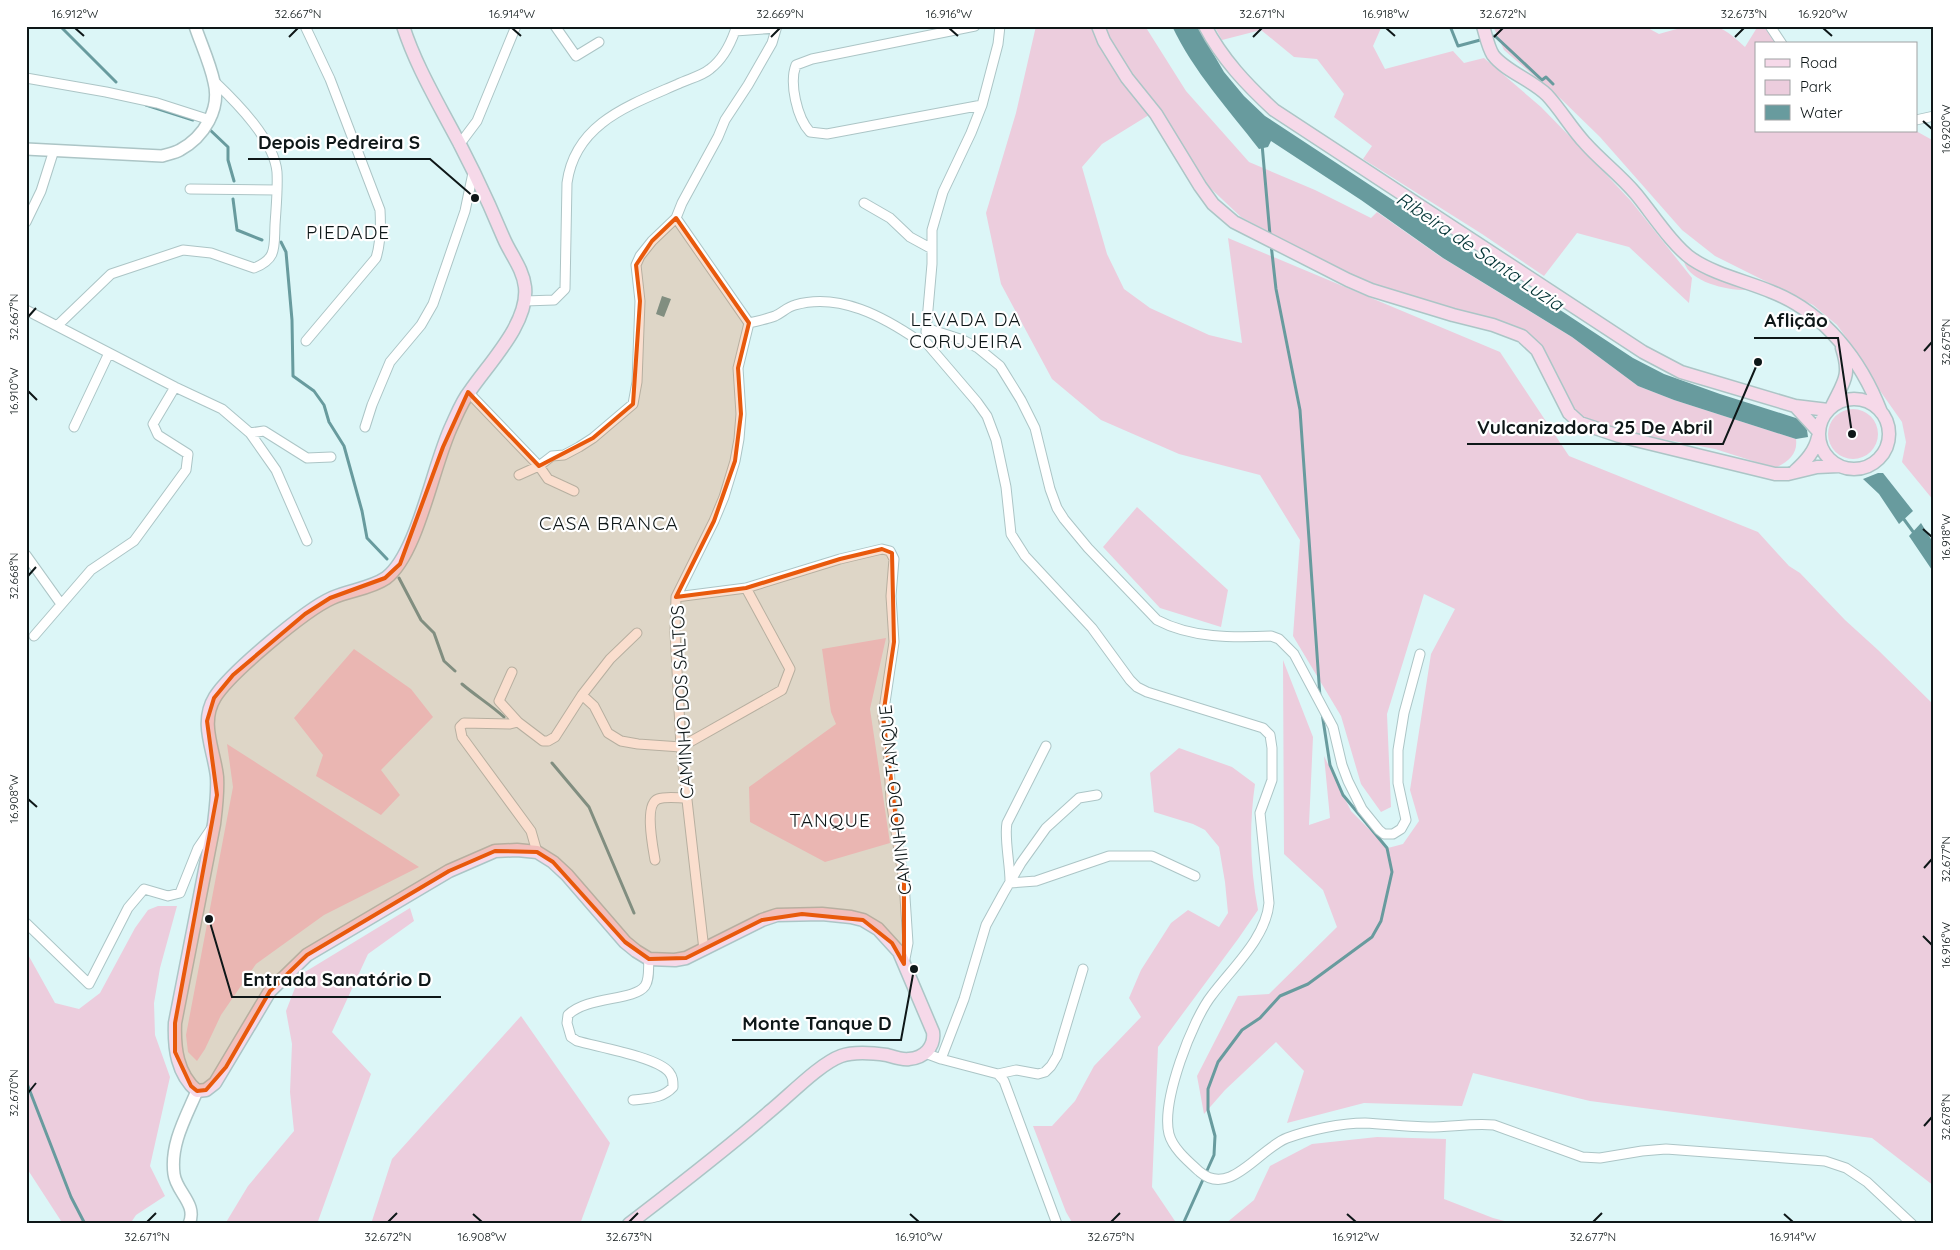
<svg xmlns="http://www.w3.org/2000/svg" width="1960" height="1250" font-family="Quicksand,sans-serif">
  <style>
    .green { fill: #eccddd }
    .water { fill: #689b9e }
    .lines { fill: none; stroke-linecap: round; stroke-linejoin: round }
    .stream { stroke: #689b9e; stroke-width: 3 }
    .minor-casing { stroke: #acc5c6; stroke-width: 11 }
    .tertiary-casing { stroke: #acc5c6; stroke-width: 14 }
    .secondary-casing { stroke: #acc5c6; stroke-width: 15 }
    .minor { stroke: #fff; stroke-width: 9 }
    .tertiary { stroke: #fff; stroke-width: 11 }
    .secondary { stroke: #f6d9e9; stroke-width: 12 }
    .marked { fill: #e8590c; fill-opacity: 0.2; stroke: #e8590c; stroke-width: 4; stroke-linejoin: round }
    .ticks { fill: none; stroke: #0e1718; stroke-width: 2 }
    .labels { text-anchor: middle; dominant-baseline: central; stroke-width: 4.5; stroke-linejoin: round; paint-order: stroke }
    .street-label { font-size: 18px; fill: #0e1718; stroke: #fff }
    .neighbourhood-label { font-size: 19px; letter-spacing: 1px; fill: #0e1718; stroke: #fff }
    .water-label { font-size: 19px; font-style: italic; fill: #003234; stroke: #fff }
    .leader { fill: none; stroke: #0e1718; stroke-width: 2 }
    .callout-dot { fill: #0e1718; stroke: #fff; stroke-width: 2 }
    .callout-label { font-size: 19px; text-anchor: middle; font-weight: bold; fill: #0e1718; stroke: #fff; stroke-width: 4.5; stroke-linejoin: round; paint-order: stroke }
    .neatline { fill: none; stroke: #0e1718; stroke-width: 2 }
    .ticks-label { font-size: 12px; text-anchor: middle; fill: #0e1718 }
  </style>
  <rect width="100%" height="100%" fill="#dcf6f7"/>
  <path class="green" d="M1036,26H1145L1186,91L1249,162L1315,190L1371,218L1377,212L1441,257L1572,337L1638,386L1674,400L1796,439C1798,454 1788,462 1775,468L1715,449L1641,435L1576,416C1565,390 1548,345 1523,330C1518,327 1513,326 1508,324L1363,283L1241,217L1206,184L1157,110L1102,144L1082,167L1107,254L1124,289L1150,308L1209,335L1242,343L1228,238L1500,352L1569,456L1758,532L1789,566L1800,573L1845,620L1878,650L1934,705V1186L1872,1138L1590,1101L1473,1073L1462,1106L1364,1103L1287,1123L1304,1071L1276,1042L1225,1090L1204,1114L1197,1076L1238,996L1269,994L1337,927L1323,890L1284,854L1283,660L1313,737L1309,825L1330,818L1324,756L1351,811L1388,848L1403,844L1419,821L1410,790L1431,654L1455,609L1424,594L1387,714L1391,807L1381,812L1361,784L1341,716L1293,636L1300,540L1260,475L1179,454L1101,420L1052,379L1001,284L986,213L1016,113Z
    M1214,26H1384L1381,28L1373,46L1385,69L1453,51L1464,63L1484,58L1541,107L1586,153L1631,201L1692,278L1689,303L1629,247L1577,233L1544,276L1482,234L1363,159L1372,146L1334,117L1344,94L1317,59L1294,57L1261,30L1222,40Z
    M1493,26H1644L1659,34C1677,29 1698,22 1717,27C1727,30 1737,40 1745,47L1758,26H1763L1779,44H1756V131H1916L1934,141V501L1902,462L1906,442L1902,422L1871,378L1856,351L1837,325L1813,305L1715,256L1682,230L1600,137L1561,99L1504,50Z
    M1684,262L1714,278L1749,290C1730,291 1690,283 1684,262Z
    M1828 434a25 25 0 1 1 50 0a25 25 0 1 1-50 0Z
    M1137,507L1228,590L1221,627L1160,608L1103,547Z
    M886,638L870,709L890,843L825,862L750,822L749,787L836,724L831,712L822,649Z
    M354,649L411,689L433,717L381,770L400,795L381,815L316,776L323,755L294,718Z
    M227,744L419,867L324,915L256,964L221,1015L205,1049L197,1061L188,1052L186,1035L233,787Z
    M1179,748L1232,767L1255,784C1249,825 1250,869 1258,910L1238,939L1158,1047L1152,1187L1177,1224H1073L1066,1212L1033,1126H1052L1075,1101L1094,1066L1141,1017L1129,998L1141,970L1171,923L1188,910L1219,927L1228,913L1225,882L1219,847L1205,830L1193,824L1154,812L1150,773Z
    M158,906H177L160,968L154,1003L155,1035L170,1077L150,1166L165,1196L136,1215L130,1224H63L26,1167V951L55,1003L79,1009L100,993L135,928L148,910Z
    M410,908L414,921L368,954L332,1032L371,1074L317,1224H225L248,1186L294,1131L290,1092L292,1044L286,1011L300,975Z
    M521,1016L610,1143L580,1224H371L392,1159Z
    M1377,1137L1446,1139L1444,1199L1493,1218L1516,1224H1225L1254,1200L1270,1166L1312,1144Z"/>
  <path class="water" d="M1172,26H1197L1224,72L1244,96L1265,116L1633,358L1664,374L1720,394L1799,419L1807,430L1808,437L1796,439L1674,400L1638,386L1572,337L1443,258L1361,200L1271,141L1268,147L1259,149C1229,110 1193,71 1172,26Z
    M662,296L671,299L664,317L656,314Z
    M1878,473H1883L1913,511L1899,524L1879,494L1863,479Z
    M1921,523L1934,544V573L1909,536Z"/>
  <g class="lines">
    <path class="stream" d="M60,26L116,82
      M1450,26L1458,46L1484,39
      M1490,37L1495,36L1542,80L1546,77L1553,84
      M146,105L193,120
      M208,128L228,147V160L234,181
      M1262,144L1270,235
      M233,199L237,230L262,240
      M281,242L286,252L292,320L293,376L314,391L324,405L329,422L344,446L362,511L367,538L387,559
      M1271,244L1276,289L1300,410L1320,697
      M1903,518L1914,533
      M399,578L421,620L434,633L444,661L455,671
      M462,684C476,696 491,705 504,717
      M552,763L589,807L634,913
      M26,1081L71,1197L85,1224
      M1183,1224L1214,1155L1215,1136L1208,1110V1089L1218,1062L1242,1030L1260,1018L1280,996L1308,984L1372,937L1381,921L1392,872L1387,848L1343,795L1330,765L1322,713"/>
    <g class="minor-casing">
      <path id="minor" d="M305,26L330,79L380,210C381,227 381,242 376,258L306,341
        M555,26L576,56L599,42
        M975,26L812,59L796,65C789,83 797,118 810,132L827,134L982,105
        M1770,26L1782,44
        M735,31L776,28
        M26,78L106,92L157,103L210,120
        M1916,120L1934,116
        M459,145L477,121L516,26
        M190,189L277,190
        M864,203L890,218L910,237L932,249
        M676,218L749,323
        M26,222L41,191L54,150
        M525,301L554,300L565,289L567,183C575,123 630,105 678,84C688,79 702,76 710,69C722,60 730,45 735,31
        M26,310L175,387L222,409L250,433L276,470L307,541
        M58,325L111,274L183,250L211,253L254,268C277,259 274,248 275,225C276,208 278,189 277,172C274,140 237,103 215,82
        M926,328L963,340L978,348L1000,366L1021,400L1035,428L1050,489L1057,508L1064,519L1088,548L1157,620C1191,638 1233,638 1271,636L1279,639L1294,654L1333,727L1342,765L1348,781L1362,809L1379,830L1384,834H1393L1401,829L1406,820L1398,783V750L1404,713L1420,654
        M926,332L932,264V230L943,192L971,133L982,105L998,44L1000,26
        M924,340L977,402L987,416L996,440L1006,487L1011,534L1025,556L1092,628L1130,680L1137,687L1147,692L1263,728L1270,735L1272,748V780L1260,813L1269,903C1266,938 1232,968 1212,995C1192,1020 1161,1102 1169,1134C1173,1149 1189,1162 1200,1172C1230,1198 1260,1148 1287,1138C1309,1130 1341,1123 1365,1123C1386,1124 1408,1127 1429,1127C1451,1127 1472,1123 1494,1125L1582,1157L1600,1158L1642,1151L1666,1149L1825,1161L1846,1168L1867,1182L1912,1224
        M468,392L539,466L548,479L574,491
        M74,427L109,353
        M365,427L372,405L390,362L421,325L433,304L465,211L473,173
        M250,433L264,431L307,458L331,457
        M519,475L539,466L552,456L564,455L579,447L593,438L633,404L637,382L640,301L636,265L640,256L652,241L676,218L682,203L718,137L725,120L748,85L772,43L777,26
        M26,555L61,604
        M676,597L746,588L840,559L882,549L890,551L894,559L891,596L894,642L883,716L888,746L891,800L904,882L908,943L904,964
        M34,636L91,570L134,541L186,470L188,454L158,435L153,424L175,387
        M512,672L499,701L518,722L543,741H548L555,737L582,695L594,706L608,733L621,741L638,744L681,747
        M582,695L610,659L637,633
        M518,722L510,724L464,723L460,727L462,737L531,831L537,852
        M681,747L782,690L790,669L746,588
        M655,860C653,848 644,804 658,799C666,796 678,798 686,798
        M1010,881C1010,864 1004,837 1007,823L1046,746
        M1010,883L1036,881L1109,856H1152L1195,876
        M26,923L89,984L128,908L144,889L168,896L180,893L198,848L211,829
        M704,950L681,747L675,632L676,597L714,521L724,497L735,461L739,439L741,414L738,368L749,323C757,321 767,319 775,316C782,313 787,307 795,305C839,292 884,317 919,341L924,340
        M925,1053L941,1059L998,1074L1016,1070L1038,1074L1045,1072L1051,1066L1057,1056L1083,969
        M941,1059L964,999L986,925L1003,894L1021,863L1046,828L1079,798L1097,795
        M998,1074L1004,1081L1057,1224
        M633,1100C649,1098 662,1099 673,1087C673,1081 673,1077 669,1072C657,1057 598,1047 577,1041L571,1037L567,1023L568,1015C587,996 634,1001 645,986C650,979 648,967 649,959"/>
    </g>
    <g class="tertiary-casing">
      <path id="tertiary" d="M26,149L162,156C168,154 175,153 180,150C204,137 221,109 214,82C210,63 201,44 195,26
        M189,1224C198,1204 176,1192 174,1174C170,1144 186,1117 197,1091"/>
    </g>
    <g class="secondary-casing">
      <path id="secondary" d="M403,26C413,57 428,85 443,113C466,154 486,196 504,239C511,255 523,269 525,287C529,323 489,363 470,391C462,401 457,414 452,425C433,464 418,554 386,578C370,589 349,590 332,598C305,610 230,673 215,697C199,723 214,749 217,777C218,793 216,808 214,824L175,1023C174,1048 177,1074 197,1091L206,1090L215,1083L270,991L307,955L449,871L495,851L517,850L537,852L553,862L567,875L625,942L636,951L649,959L675,960L686,958L762,920L777,915L822,914L851,917L863,920L878,929L899,952L933,1032C935,1047 924,1058 909,1059C902,1060 894,1057 887,1055C873,1053 855,1051 841,1056C819,1064 788,1097 769,1112C724,1151 677,1187 629,1224
        M1098,26L1104,41L1127,78L1156,114L1200,186L1213,204L1234,222L1348,280L1371,290L1453,315L1493,325L1522,336L1537,350L1569,413L1580,423L1619,436L1775,474H1788L1817,467L1838,466
        M1205,26C1222,59 1247,85 1274,110L1643,352L1681,372L1795,406L1828,410
        M1483,26C1486,36 1488,47 1493,55C1505,71 1532,80 1547,95C1561,110 1571,128 1585,143C1601,161 1620,175 1636,194C1651,212 1673,246 1692,259C1716,275 1746,281 1772,292C1825,313 1861,360 1881,412
        M1819 434a35 35 0 1 1 70 0a35 35 0 1 1-70 0Z
        M1795,406L1819,432
        M1832,406C1844,381 1851,376 1842,348
        M1795,471C1806,461 1815,451 1818,437"/>
    </g>
    <use href="#minor" class="minor"/>
    <use href="#tertiary" class="tertiary"/>
    <use href="#secondary" class="secondary"/>
  </g>
  <path class="marked" d="M676,218L749,323L738,368L741,414L735,461L714,521L676,597L746,588L840,559L882,549L892,553L894,642L883,716L904,882V964L892,943L863,920L802,914L762,920L686,958L649,959L625,942L553,862L537,852L495,851L449,871L307,955L270,991L226,1067L206,1090L197,1091L191,1086L175,1052V1023L217,795L207,721L214,698L233,675L305,614L330,598L385,578L400,564L443,447L468,392L539,466L593,438L633,404L640,301L636,265L652,241Z"/>
  <path class="ticks" d="M75,28L84,36M512,28L521,36M949,28L958,36M1386,28L1395,36M1823,28L1832,36M289,37L298,28M771,37L780,28M1253,37L1262,28M1494,37L1503,28M1735,37L1744,28M1923,121L1932,129M28,317L36,308M1924,351L1932,342M28,391L37,400M1923,529L1932,537M28,576L36,567M28,799L37,807M1924,868L1932,859M1923,936L1932,945M28,1093L36,1083M1924,1126L1932,1117M473,1214L482,1222M910,1214L919,1222M1347,1214L1356,1222M1784,1214L1793,1222M147,1222L156,1213M388,1222L397,1213M629,1222L638,1213M1111,1222L1120,1213M1593,1222L1602,1213"/>
  <g class="labels">
    <g class="street-label">
      <text transform="translate(682 702) rotate(-93)">CAMINHO DOS SALTOS</text>
      <text transform="translate(895 800) rotate(-96)">CAMINHO DO TANQUE</text>
    </g>
    <g class="neighbourhood-label">
      <text x="348" y="232">PIEDADE</text>
      <text x="966" y="319">LEVADA DA<tspan x="966" dy="22">CORUJEIRA</tspan></text>
      <text x="609" y="523">CASA BRANCA</text>
      <text x="830" y="820">TANQUE</text>
    </g>
    <g class="water-label">
      <text transform="translate(1480 251) rotate(34)">Ribeira de Santa Luzia</text>
    </g>
  </g>
  <path class="leader" d="M475 198L430 159H248M1852 434L1838 338H1754M1758 362L1723 444H1467M209 919L232 997H441M914 969L901 1040H732"/>
  <g class="callout-dot">
    <circle cx="475" cy="198" r="5"/>
    <circle cx="1852" cy="434" r="5"/>
    <circle cx="1758" cy="362" r="5"/>
    <circle cx="209" cy="919" r="5"/>
    <circle cx="914" cy="969" r="5"/>
  </g>
  <g class="callout-label">
    <text x="339" y="149">Depois Pedreira S</text>
    <text x="1796" y="327">Aflição</text>
    <text x="1595" y="434">Vulcanizadora 25 De Abril</text>
    <text x="337" y="986">Entrada Sanatório D</text>
    <text x="817" y="1030">Monte Tanque D</text>
  </g>
  <rect width="1960" height="1250" fill="none" stroke="#ffffff" stroke-width="55"/>
  <rect x="1755" y="42" width="162" height="90" fill="#ffffff" stroke="#9fa2a3"/>
  <rect x="1765" y="59" width="25" height="8" fill="#f6d9e9" stroke="#9fa2a3"/>
  <text x="1800" y="68" font-size="15" fill="#0e1718">Road</text>
  <rect x="1765" y="80" width="25" height="15" fill="#eccddd" stroke="#9fa2a3"/>
  <text x="1800" y="92" font-size="15" fill="#0e1718">Park</text>
  <rect x="1765" y="105" width="25" height="15" fill="#689b9e" stroke="#9fa2a3"/>
  <text x="1800" y="118" font-size="15" fill="#0e1718">Water</text>
  <rect x="28" y="28" width="1904" height="1194" class="neatline"/>
  <g class="ticks-label">
    <text x="75" y="18">16.912°W</text>
    <text x="298" y="18">32.667°N</text>
    <text x="512" y="18">16.914°W</text>
    <text x="780" y="18">32.669°N</text>
    <text x="949" y="18">16.916°W</text>
    <text x="1262" y="18">32.671°N</text>
    <text x="1386" y="18">16.918°W</text>
    <text x="1503" y="18">32.672°N</text>
    <text x="1744" y="18">32.673°N</text>
    <text x="1823" y="18">16.920°W</text>
    <text transform="translate(1946 129) rotate(-90)" y="4">16.920°W</text>
    <text transform="translate(14 317) rotate(-90)" y="4">32.667°N</text>
    <text transform="translate(1946 342) rotate(-90)" y="4">32.675°N</text>
    <text transform="translate(14 391) rotate(-90)" y="4">16.910°W</text>
    <text transform="translate(1946 537) rotate(-90)" y="4">16.918°W</text>
    <text transform="translate(14 576) rotate(-90)" y="4">32.668°N</text>
    <text transform="translate(14 799) rotate(-90)" y="4">16.908°W</text>
    <text transform="translate(1946 859) rotate(-90)" y="4">32.677°N</text>
    <text transform="translate(1946 945) rotate(-90)" y="4">16.916°W</text>
    <text transform="translate(14 1093) rotate(-90)" y="4">32.670°N</text>
    <text transform="translate(1946 1117) rotate(-90)" y="4">32.678°N</text>
    <text x="147" y="1241">32.671°N</text>
    <text x="388" y="1241">32.672°N</text>
    <text x="482" y="1241">16.908°W</text>
    <text x="629" y="1241">32.673°N</text>
    <text x="919" y="1241">16.910°W</text>
    <text x="1111" y="1241">32.675°N</text>
    <text x="1356" y="1241">16.912°W</text>
    <text x="1593" y="1241">32.677°N</text>
    <text x="1793" y="1241">16.914°W</text>
  </g>
</svg>
